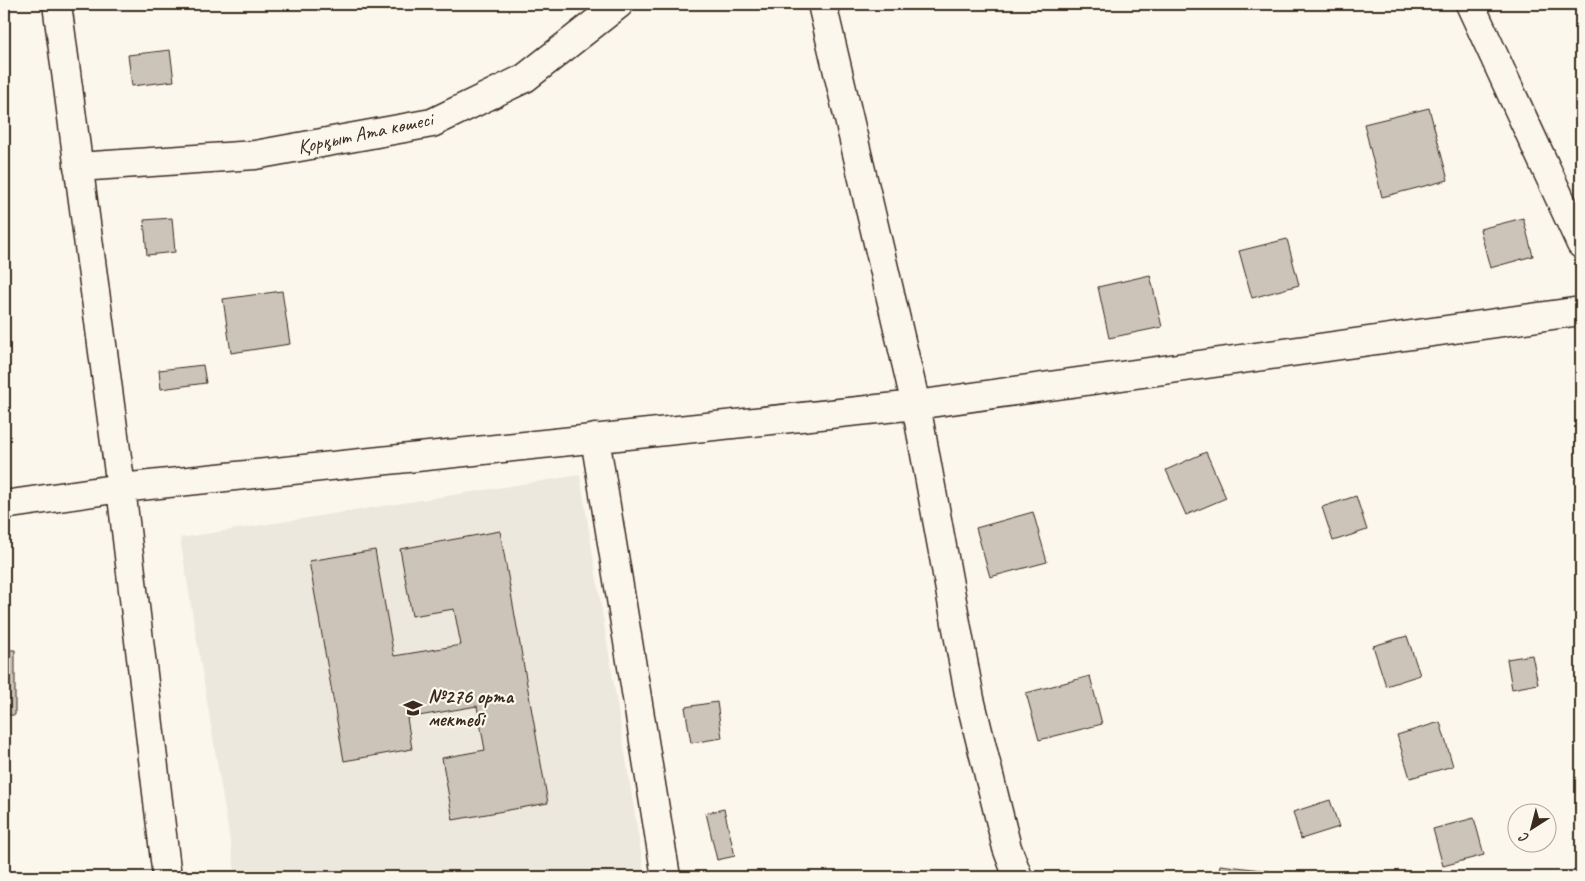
<svg xmlns="http://www.w3.org/2000/svg" width="1585" height="881" font-family="Caveat,sans-serif">
  <style>
    .built { fill: #ede8dd }
    .building { fill: #ccc4b9; stroke: #3b2a1e }
    .lines { fill: none; stroke-linecap: round; stroke-linejoin: round }
    .minor-casing { stroke: #3b2a1e; stroke-width: 31 }
    .minor { stroke: #fbf7ec; stroke-width: 28 }
    .labels { text-anchor: middle; dominant-baseline: central; stroke-width: 4.5; stroke-linejoin: round; paint-order: stroke }
    .street-label { font-size: 20px; fill: #3b2a1e; stroke: #fbf7ec }
    .poi-label { font-size: 20px; font-weight: bold; fill: #3b2a1e; stroke: #fbf7ec; text-anchor: start }
  </style>
  <rect width="100%" height="100%" fill="#fbf7ec"/>
  <filter id="ink" filterUnits="userSpaceOnUse"><feTurbulence type="fractalNoise" baseFrequency=".02" numOctaves="2"/><feDisplacementMap in="SourceGraphic" scale="10" xChannelSelector="R" yChannelSelector="G"/><feConvolveMatrix kernelMatrix="1 2 1 2 8 2 1 2 1" color-interpolation-filters="sRGB"/></filter>
  <g filter="url(#ink)">
    <path class="built" d="M580,475L645,877H236L180,538Z"/>
    <path class="building" d="M170,50L174,81L132,86L128,55Z
      M1429,108L1448,180L1382,197L1364,124Z
      M172,218L175,252L147,255L144,220Z
      M1523,218L1533,256L1490,268L1480,229Z
      M1287,239L1299,285L1252,298L1239,251Z
      M1150,275L1162,327L1109,338L1098,287Z
      M282,291L290,344L231,353L223,299Z
      M203,365L206,383L161,389L159,370Z
      M1206,452L1226,498L1186,515L1166,470Z
      M1356,496L1367,530L1333,541L1322,507Z
      M1033,512L1047,562L990,577L976,528Z
      M500,531L548,803L453,820L442,758L485,750L477,706L407,718L412,749L344,761L309,561L375,550L394,656L461,645L454,609L412,616L400,549Z
      M1407,636L1420,675L1386,686L1373,646Z
      M4,650H15V715H4Z
      M1532,655L1538,684L1512,689L1507,659Z
      M1090,676L1102,724L1039,740L1026,693Z
      M717,702L722,738L691,743L685,707Z
      M1440,722L1453,766L1410,778L1397,735Z
      M1330,800L1339,827L1301,839L1293,812Z
      M724,809L735,856L717,860L706,813Z
      M1474,818L1484,855L1443,866L1433,829Z
      M1220,865L1269,871V877H1218Z"/>
    <g class="lines">
      <g class="minor-casing">
        <path id="minor" d="M57,4L121,488L167,877
          M822,4L916,405L1581,311
          M1470,4L1581,244
          M78,167L255,155L432,123L525,78L619,4
          M595,438L666,877
          M4,505L121,488L916,405L970,699L1007,848L1018,877"/>
      </g>
      <use href="#minor" class="minor"/>
    </g>
  </g>
  <defs>
    <g id="school-bare" transform="scale(1.5)"><path d="M0-5L7-2L0 1L-7-2ZM-4 1L0 2.5L4 1V4Q0 6-4 4Z" fill="#3b2a1e" stroke="#fbf7ec" stroke-width="2.5" paint-order="stroke"/></g>
  </defs>
  <g fill-rule="evenodd">
    <use href="#school-bare" x="413" y="708"/>
  </g>
  <g class="labels">
    <g class="street-label">
      <text transform="translate(365 133) rotate(-12)">Қорқыт Ата көшесі</text>
    </g>
    <g class="poi-label">
      <text x="428" y="696">№276 орта<tspan x="428" dy="23">мектебі</tspan></text>
    </g>
  </g>
  <rect width="1585" height="881" fill="none" stroke="#fbf7ec" stroke-width="20"/>
  <rect x="10" y="10" width="1565" height="861" fill="none" stroke="#3b2a1e" stroke-width="2" filter="url(#ink)"/>
  <g transform="translate(1532 828) rotate(216)"><circle r="24" fill="#fbf7ec" stroke="#aea59a"/>
  <path d="M0-4L9 19L0 12L-9 19Z" fill="#3b2a1e"/>
  <text y="-8" font-size="14" font-weight="bold" text-anchor="middle" fill="#3b2a1e">С</text>
  </g>
</svg>
